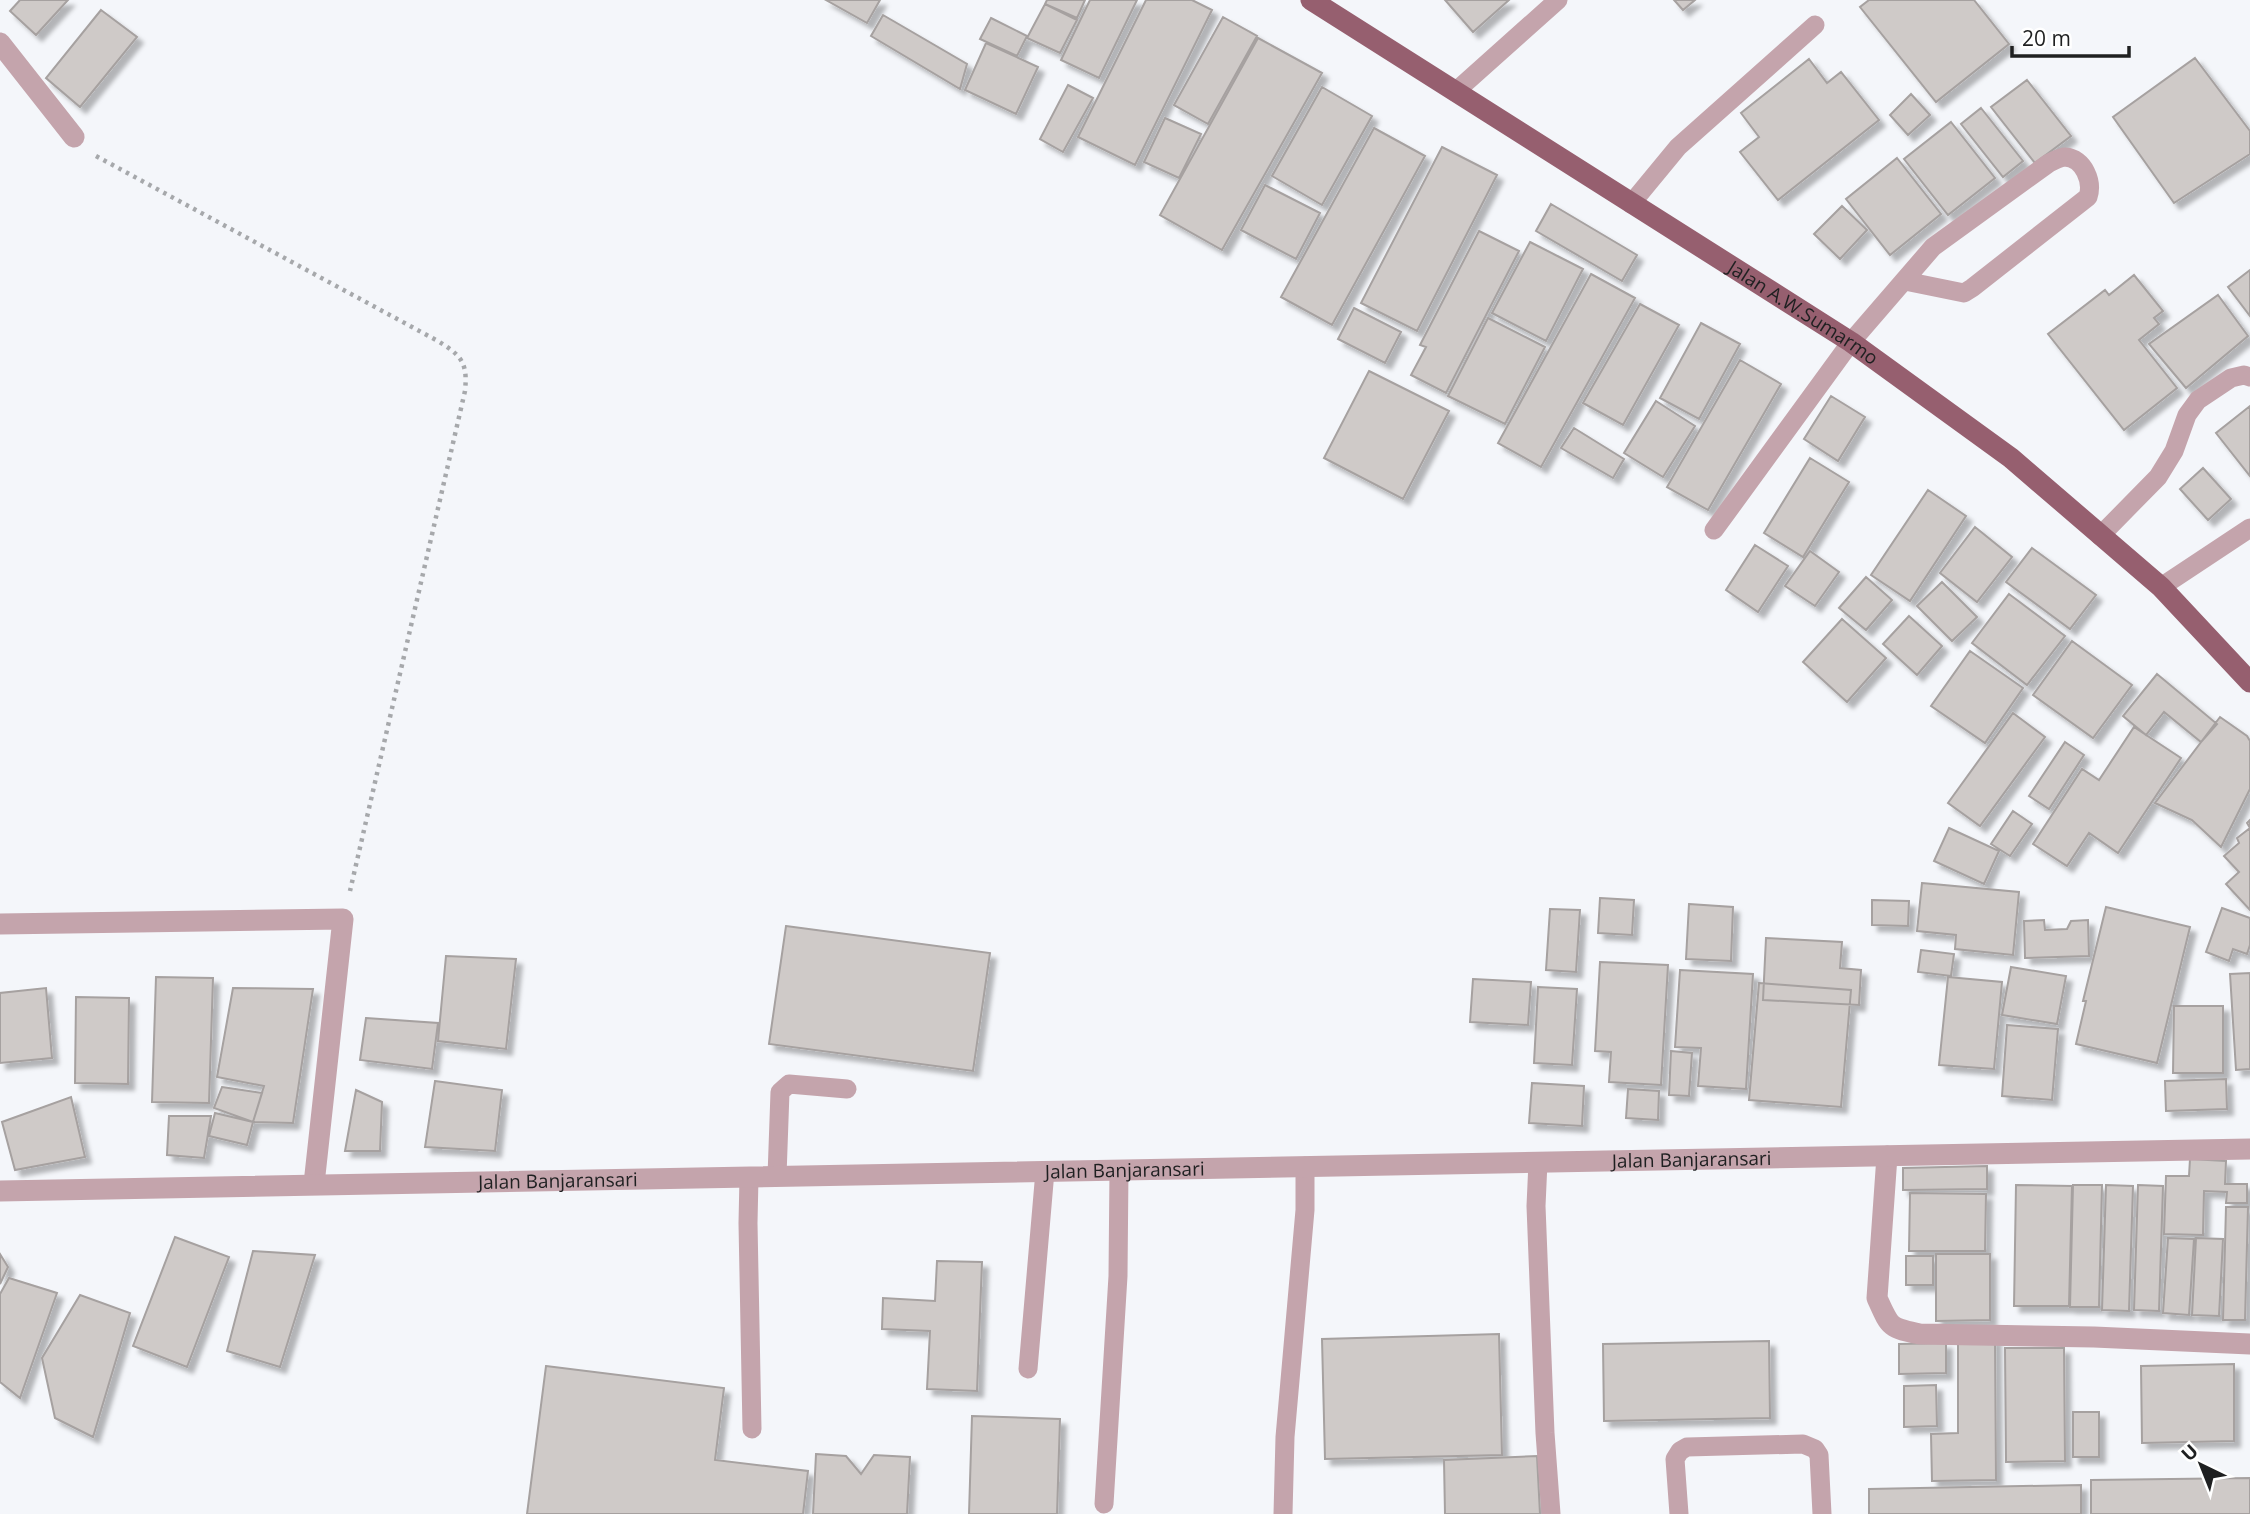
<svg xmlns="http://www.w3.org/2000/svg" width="2250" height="1514" font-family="'Open Sans',sans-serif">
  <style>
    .building { fill: #cfcac8; stroke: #a6a1a0; stroke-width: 2; filter: url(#shadow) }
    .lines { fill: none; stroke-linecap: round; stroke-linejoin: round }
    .path { stroke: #a6a8ab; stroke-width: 4.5; stroke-dasharray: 3.5 5; stroke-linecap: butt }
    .service { stroke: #c4a4ac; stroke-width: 19 }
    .minor { stroke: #c4a4ac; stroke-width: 21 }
    .tertiary { stroke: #c4a4ac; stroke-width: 21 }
    .primary { stroke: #965f6f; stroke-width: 21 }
    .labels { text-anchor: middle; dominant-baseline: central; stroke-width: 7; stroke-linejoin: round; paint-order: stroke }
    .street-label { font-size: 19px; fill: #1f2021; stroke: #fff }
  </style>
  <defs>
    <filter id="shadow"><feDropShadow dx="6" dy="6" stdDeviation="2" flood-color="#0004"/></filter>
  </defs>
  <rect width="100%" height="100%" fill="#f4f6fa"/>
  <path class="building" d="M20,0H68L36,35L10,11Z
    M826,0H880L867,23Z
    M1047,0H1085L1077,18L1045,4Z
    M1090,0H1137L1099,78L1061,60Z
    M1146,0H1192L1212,10L1135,165L1078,137Z
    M1445,0H1509L1473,32Z
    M1674,0H1695L1683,10Z
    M1869,0H1974L2009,44L1936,102L1860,7Z
    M1045,4L1077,20L1060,53L1027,38Z
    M101,10L137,37L80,107L46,78Z
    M883,15L967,64L960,89L871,36Z
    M1223,17L1257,36L1208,124L1174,105Z
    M991,18L1027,36L1017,56L980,39Z
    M1258,38L1322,73L1222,250L1160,215Z
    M986,43L1038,67L1016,114L965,90Z
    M2195,58L2250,131V154L2174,203L2113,117Z
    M1809,59L1827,83L1841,72L1879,120L1778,200L1740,152L1759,137L1741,113Z
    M2027,80L2071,136L2035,163L1991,107Z
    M1068,85L1093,98L1063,152L1040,139Z
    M1322,87L1372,116L1322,205L1272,176Z
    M1911,94L1930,115L1908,135L1890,115Z
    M1981,108L2023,161L2003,177L1961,124Z
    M1165,118L1201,134L1179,178L1144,162Z
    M1951,122L1995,178L1948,215L1904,159Z
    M1374,128L1425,156L1332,325L1281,297Z
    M1442,147L1497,175L1417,331L1361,303Z
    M1897,158L1941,214L1890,255L1846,199Z
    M1265,185L1320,213L1296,259L1241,230Z
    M1551,204L1637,255L1622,281L1536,231Z
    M1842,206L1867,230L1840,259L1814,234Z
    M1479,231L1519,251L1446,393L1411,375L1426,347L1420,345Z
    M1530,242L1583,269L1546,341L1492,313Z
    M2250,270V316L2228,287Z
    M1591,274L1635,298L1541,467L1498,443Z
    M2134,275L2163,311L2154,318L2159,324L2139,340L2177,388L2124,430L2048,334L2105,290L2109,295Z
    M2218,295L2248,336L2186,388L2149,344Z
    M1640,304L1679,325L1623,425L1583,403Z
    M1354,308L1401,332L1385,363L1338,339Z
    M1488,318L1545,347L1505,424L1448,396Z
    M1701,323L1740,344L1699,419L1660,398Z
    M1740,360L1781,384L1708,510L1667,487Z
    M1369,371L1449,411L1403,499L1324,458Z
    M1831,396L1865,417L1838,461L1804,439Z
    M1656,401L1695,426L1663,477L1624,453Z
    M2250,406V476L2216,433Z
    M1574,428L1624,459L1613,478L1561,448Z
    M1810,458L1849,482L1803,557L1764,533Z
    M2203,468L2231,499L2208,520L2180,489Z
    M1928,490L1966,516L1910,601L1871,575Z
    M1975,527L2012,557L1977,602L1940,573Z
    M1755,545L1788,566L1758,612L1726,590Z
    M2032,548L2096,595L2070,629L2006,582Z
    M1810,551L1839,572L1815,606L1785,586Z
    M1866,577L1892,600L1866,630L1839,608Z
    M1942,582L1977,617L1952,641L1917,606Z
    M2009,594L2065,636L2027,685L1972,643Z
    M1909,616L1942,646L1917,675L1883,644Z
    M1842,619L1886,658L1847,702L1803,662Z
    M2072,641L2132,685L2093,738L2033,695Z
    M1970,651L2023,688L1985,743L1931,706Z
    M2157,674L2217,724L2201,742L2164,712L2146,735L2123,716Z
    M2013,713L2045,737L1980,826L1948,803Z
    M2220,717L2247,736L2250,741V789L2221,847L2192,820L2155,803Z
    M2134,727L2181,758L2118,853L2089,833L2067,866L2033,844L2082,769L2099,780Z
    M2065,742L2084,755L2049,809L2029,796Z
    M2013,811L2032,824L2010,856L1991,844Z
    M2250,820V910L2226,884L2239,872L2224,856L2239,843L2237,838L2250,828L2247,823Z
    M1949,828L1999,851L1984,884L1934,861Z
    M1922,883L2019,892L2013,955L1955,949L1956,935L1917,931Z
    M1600,898L1634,900L1632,935L1598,933Z
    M1872,900L1909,901L1908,926L1872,925Z
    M1689,904L1733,907L1731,961L1686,959Z
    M2106,907L2190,927L2157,1063L2076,1044L2086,1001H2083Z
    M2222,908L2250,918V945L2247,954L2233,949L2229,961L2206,952Z
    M1550,909L1580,910L1576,972L1546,970Z
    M2044,920L2045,930L2067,929L2071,921L2088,920L2089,956L2025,958L2024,921Z
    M786,926L990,953L973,1071L769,1044Z
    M1766,938L1842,942L1840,968L1861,970L1859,1005L1763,1000Z
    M1921,950L1954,954L1951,976L1918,972Z
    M446,956L516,959L506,1049L438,1041Z
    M1600,962L1668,965L1661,1085L1609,1082L1611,1052L1595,1051Z
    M2011,967L2066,976L2057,1024L2002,1015Z
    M1680,970L1753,974L1746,1089L1698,1086L1701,1048L1675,1047Z
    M2250,973V1069L2236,1070L2230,974Z
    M156,977L213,978L209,1103L152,1102Z
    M1948,977L2002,982L1994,1069L1939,1065Z
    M1473,979L1531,982L1528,1025L1470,1022Z
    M1759,983L1851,990L1841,1107L1749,1100Z
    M1538,987L1577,989L1572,1065L1534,1063Z
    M46,988L52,1058L0,1063V993Z
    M233,988L313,989L293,1123L253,1122L264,1086L217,1077Z
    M76,997L129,998L128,1084L75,1083Z
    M2174,1006H2223V1073H2173Z
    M366,1018L438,1023L432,1069L360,1060Z
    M2007,1025L2058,1029L2052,1100L2002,1096Z
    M1671,1051L1692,1053L1689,1096L1669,1095Z
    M2226,1079L2227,1109L2166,1111L2165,1081Z
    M435,1081L502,1090L495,1151L425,1147Z
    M1532,1083L1584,1086L1582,1126L1529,1123Z
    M222,1087L262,1093L253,1122L214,1108Z
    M1628,1089L1659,1091L1658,1120L1626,1118Z
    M356,1090L382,1102L380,1151H345Z
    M71,1097L85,1157L15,1170L2,1122Z
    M215,1113L253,1122L247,1145L209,1136Z
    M169,1116H211L204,1158L167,1155Z
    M2190,1159L2226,1161L2225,1184H2247V1203H2226L2227,1192L2204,1191L2203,1235L2164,1234L2166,1176H2189Z
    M1987,1166V1189L1903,1190V1168Z
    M2016,1185L2072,1186L2069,1306H2014Z
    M2073,1185H2102L2099,1307H2070Z
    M2106,1185L2133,1186L2129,1311L2102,1310Z
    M2138,1185L2163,1186L2159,1311L2134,1310Z
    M1910,1193L1986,1194L1985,1251H1909Z
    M2226,1207H2248L2245,1320H2223Z
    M175,1237L229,1257L187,1367L133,1346Z
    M2168,1238L2194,1239L2189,1315L2163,1313Z
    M2196,1238L2223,1239L2219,1316L2192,1315Z
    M253,1251L315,1255L280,1367L227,1351Z
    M0,1254L8,1267L0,1284Z
    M1936,1254H1990V1320L1936,1321Z
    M1906,1256H1933V1285H1906Z
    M937,1261L982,1262L977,1391L927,1389L930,1331L882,1329L883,1298L935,1301Z
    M9,1278L57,1293L20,1398L0,1382V1294Z
    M80,1295L130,1313L93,1437L55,1418L42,1358Z
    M1499,1334L1502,1455L1325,1459L1322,1339Z
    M1958,1338H1995L1996,1480L1932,1481L1931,1434L1958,1433Z
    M1769,1341L1770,1418L1604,1421L1603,1344Z
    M1946,1343V1373L1899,1374V1344Z
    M2005,1348H2064L2065,1461L2006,1462Z
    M2234,1364V1441L2142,1443L2141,1366Z
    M546,1366L724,1388L715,1460L808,1471L803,1514H527Z
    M1936,1385L1937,1426L1904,1427V1386Z
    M2073,1412H2099V1457H2073Z
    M972,1416L1060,1419L1057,1514H969Z
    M816,1454L846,1456L861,1474L874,1455L910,1457L907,1514H813Z
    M1537,1456L1540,1514H1445L1444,1460Z
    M2250,1478V1514H2091V1480Z
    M2081,1485V1514H1869V1489Z"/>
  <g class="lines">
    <path class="path" d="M96,156L436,340C461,355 468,362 465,391L350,891"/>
    <path class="service" d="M1455,92L1558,0
      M1631,204L1678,147L1815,25
      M1714,530L1851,342L1933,247L2049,163C2054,161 2060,157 2065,157C2084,158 2093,182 2088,197L1972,288L1964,293L1905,281
      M2100,536L2158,477L2174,451L2187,415L2198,400L2231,378L2244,375L2250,377
      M2161,587L2250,528
      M1538,1162L1536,1206L1545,1433L1551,1514
      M777,1176L780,1092L789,1084L847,1089
      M749,1177L748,1223L752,1429
      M1028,1369L1045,1171
      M1104,1504L1118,1276L1119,1170
      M1283,1514L1285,1437L1305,1210V1166
      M1679,1514L1675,1459L1680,1451L1687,1447L1803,1444L1815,1449L1819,1455L1822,1514"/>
    <path class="minor" d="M0,43L74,137
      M0,924L343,919L314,1184
      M1887,1156L1877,1298C1890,1327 1889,1328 1920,1334L2094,1337L2250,1344"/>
    <path class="tertiary" id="s1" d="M0,1191L2250,1149"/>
    <path class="primary" id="s2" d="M1311,0L1851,342L2011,458L2161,587L2250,682"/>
  </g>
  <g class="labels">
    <g class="street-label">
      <text stroke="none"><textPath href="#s2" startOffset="583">Jalan A.W.Sumarmo</textPath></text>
      <text stroke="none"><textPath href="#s1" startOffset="1692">Jalan Banjaransari</textPath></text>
      <text stroke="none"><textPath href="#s1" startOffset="1125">Jalan Banjaransari</textPath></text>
      <text stroke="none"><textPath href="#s1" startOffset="558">Jalan Banjaransari</textPath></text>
    </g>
  </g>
  <g transform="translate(2201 1465) rotate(317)" stroke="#ffffff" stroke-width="5" paint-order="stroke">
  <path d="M0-5L12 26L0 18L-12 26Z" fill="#1f2021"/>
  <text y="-10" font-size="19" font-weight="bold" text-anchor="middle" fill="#1f2021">U</text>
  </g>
  <path d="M2012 46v10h117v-10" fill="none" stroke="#1f2021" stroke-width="3.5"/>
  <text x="2022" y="46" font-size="21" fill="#1f2021" stroke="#ffffff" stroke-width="5" paint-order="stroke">20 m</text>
</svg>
